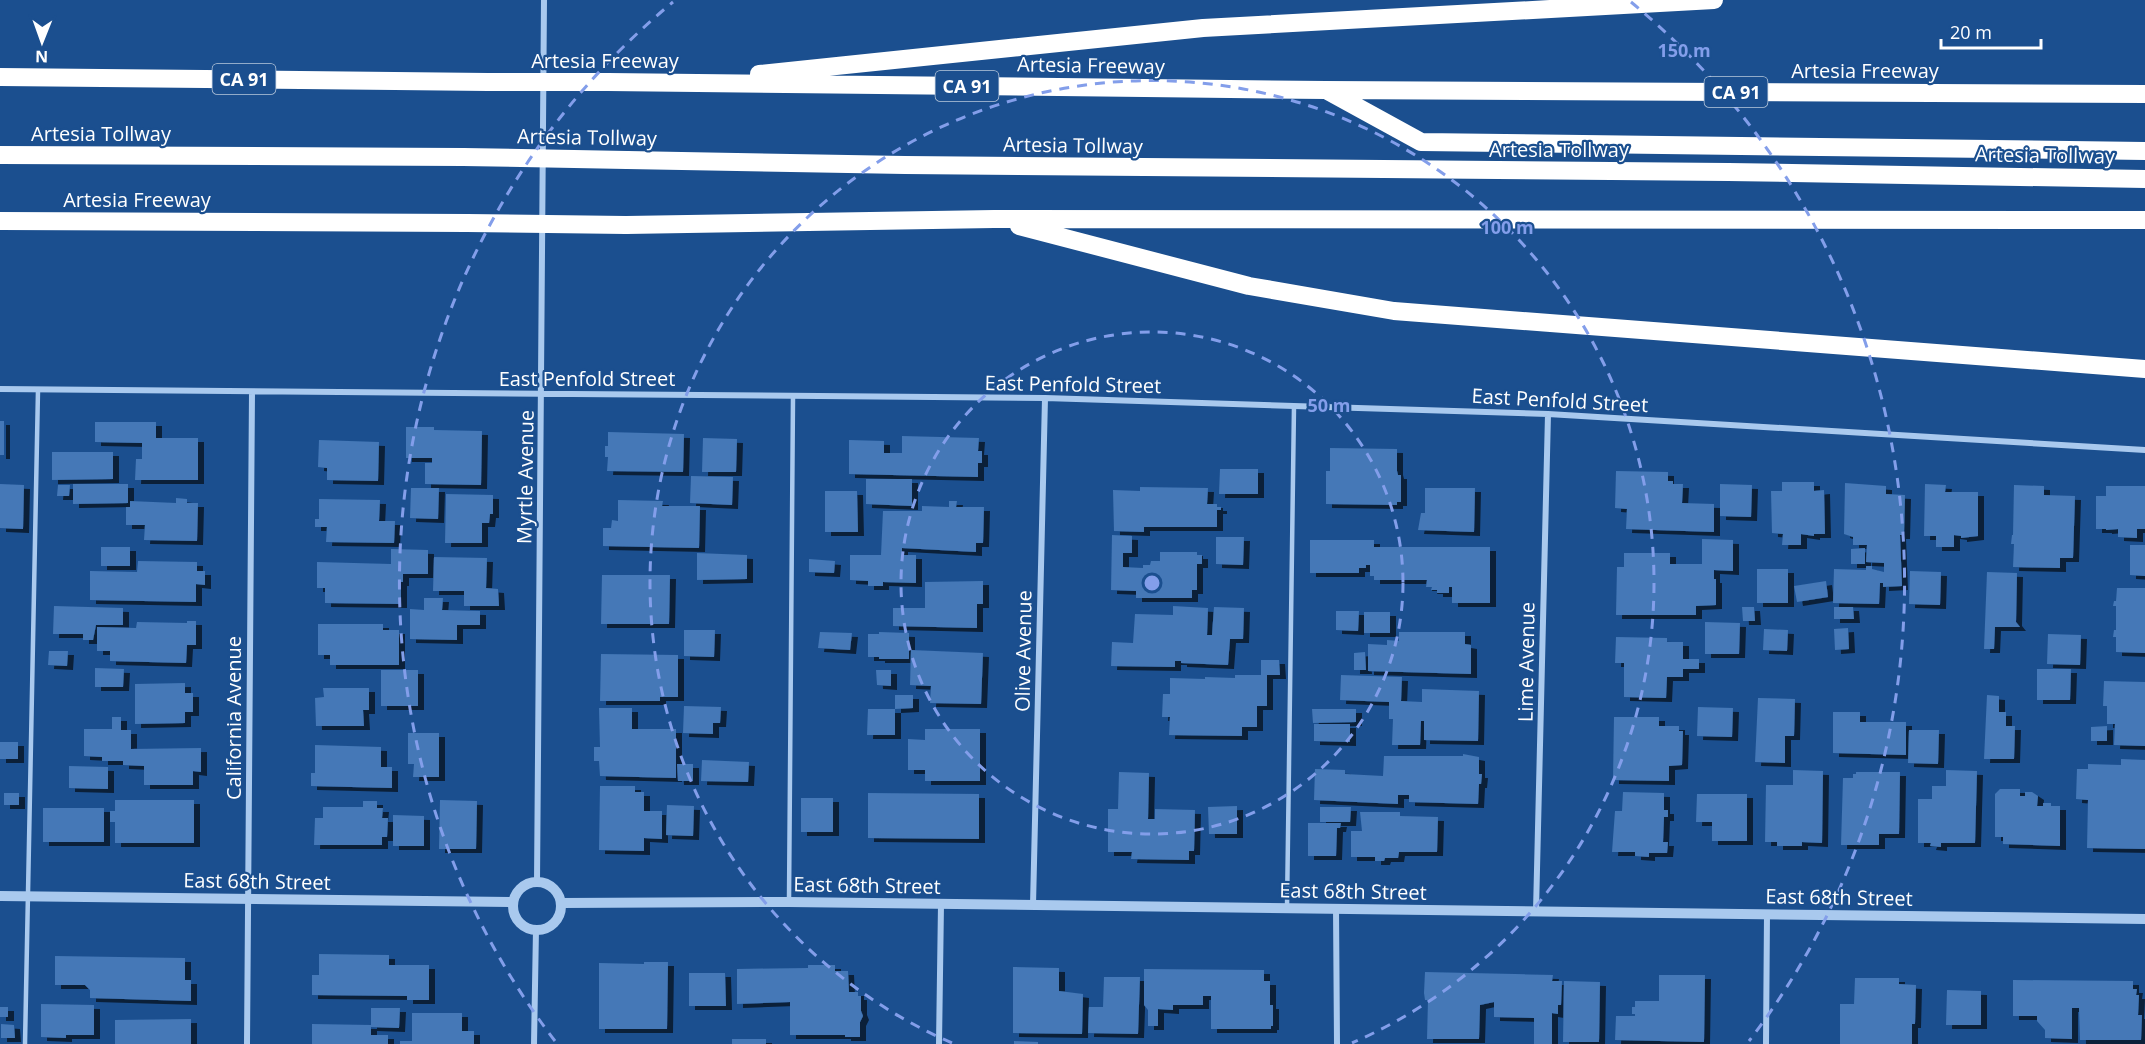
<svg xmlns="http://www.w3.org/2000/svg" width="2145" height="1044" font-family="'Open Sans',sans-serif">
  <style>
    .building { fill: #4478b7; filter: url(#shadow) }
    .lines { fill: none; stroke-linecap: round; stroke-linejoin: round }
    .service { stroke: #a9c9ee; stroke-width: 4.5 }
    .minor { stroke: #a9c9ee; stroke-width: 6 }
    .tertiary { stroke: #a9c9ee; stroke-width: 10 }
    .motorway { stroke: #fff; stroke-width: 18 }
    .motorway-bridge { stroke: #fff; stroke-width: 18 }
    .ring { fill: none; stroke: #839eea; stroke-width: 3; stroke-dasharray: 10 8 }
    .labels { text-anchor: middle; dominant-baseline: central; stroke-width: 4.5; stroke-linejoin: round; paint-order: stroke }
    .shield { fill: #1b4f8f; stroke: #bbcadd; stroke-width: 1.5 }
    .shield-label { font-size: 18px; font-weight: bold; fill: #fff }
    .street-label { font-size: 20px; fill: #fff; stroke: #1b4f8f }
    .centre { fill: #839eea; stroke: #1b4f8f; stroke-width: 3 }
    .ring-label { font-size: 18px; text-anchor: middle; font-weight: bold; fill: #839eea; stroke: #1b4f8f; stroke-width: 4.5; stroke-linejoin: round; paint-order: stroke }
  </style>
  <defs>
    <filter id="shadow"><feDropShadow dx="6" dy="4" stdDeviation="0" flood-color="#0009"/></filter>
  </defs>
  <rect width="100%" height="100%" fill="#1b4f8f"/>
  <path class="building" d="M0,421H4V455H0Z
    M95,422H156V438H198V480H135L136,459H142V443L95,442Z
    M406,427H434V430L482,431L481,485L425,484V463H432V458H406Z
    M608,432L684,434L683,472L607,471L608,457H605V446H608Z
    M902,436L979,438L978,451H982V463H978V477L849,474V440L884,441V453H902Z
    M703,438L737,439L736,472H702Z
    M319,440L379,442L378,481L327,480V468L318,467Z
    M1330,448L1397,449V471L1398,475H1401V502H1397V505L1326,504V471H1330Z
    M52,452H113V479L52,480Z
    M1220,469H1258V494H1219Z
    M1616,471L1668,472V481H1673V484H1683L1682,503L1714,504V532L1626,529L1627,509L1615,508Z
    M691,476L733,477L732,505L690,503Z
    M866,479H912V506L866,504Z
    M1782,482H1814V491L1824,490L1825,534H1814V536L1801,534V545H1782L1783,534L1772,533L1771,491H1782Z
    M1845,483L1886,486V494L1905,495L1904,535H1900L1902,586L1883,587V583H1880L1879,604L1833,603L1834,569L1866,570V566H1872V569L1884,572V563L1866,562L1867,545H1853V537L1844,534Z
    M0,484L24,485L23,529L0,528Z
    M73,484H128V503L73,504Z
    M1720,484L1752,485L1751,517L1720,516Z
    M1925,484L1946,485L1945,492H1978V536L1961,538V536L1954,535V547H1936V536H1924Z
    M58,485H70L69,496H57Z
    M2014,485L2044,486V495L2075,496L2073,558H2060V568L2013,567L2014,544H2011L2012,535H2013Z
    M2106,486H2145V529H2137V538L2118,537V529L2106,530V529H2096V496H2106Z
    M1140,487L1208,488L1207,504H1217V507H1221V510H1217V527H1144V532L1114,531L1113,490L1140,491Z
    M411,488H439L438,519L410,518Z
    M1425,488H1475L1474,532L1418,530L1421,513H1425Z
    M825,491H857L858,532H825Z
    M446,494L493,495V514H490L489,523H482V543H445Z
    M176,498L187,499V503H198L197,541L144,540L145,525H126V507H130V501L176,503Z
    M319,499L380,500L379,521H395L394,543L326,542L327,527H315V519H319Z
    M618,500L663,501L662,506H700L699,548L603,546V528H611L612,520L618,521Z
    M949,501H957L956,507H984L983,543H976V552L902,548V555H916V583L883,582V586H868V581L850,580V555H881L883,511H922V506L949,507Z
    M1112,535L1132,536V553H1123V567L1143,568V565H1150L1151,561H1160V552H1197V555H1202V564H1197V590H1192V598H1136V591L1111,590Z
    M1216,537H1244L1243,565L1216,564Z
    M1702,539L1733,540V571L1714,570V579H1716V605L1696,606V615H1616L1617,567H1624V553H1670V564H1702Z
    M1310,540H1374V547H1490V603H1452V587H1449V593H1437V590H1431L1432,587H1426L1427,580H1374V576H1370V565H1366V568H1359V573H1310Z
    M2130,545H2145V576L2130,575Z
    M101,547H130V566H101Z
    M1865,548V564H1851V549Z
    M391,549L428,550V574H403V582H401V604L325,603V588H317V562L391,564Z
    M697,553L747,555V579L697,580Z
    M434,557L487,558L486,588L498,589L499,606H464V591H433Z
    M809,559L835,561L834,573L809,572Z
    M138,561L197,562V571H205V585L196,584V602L90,600V571L137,572Z
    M1757,569H1788V603H1757Z
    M1910,571L1941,572L1940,605L1909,604Z
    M1987,572L2017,573L2016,622L2020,627H1995L1994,649H1984Z
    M602,575H670L669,624H601Z
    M983,581V604H977V628L893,626V608H925V582Z
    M1826,581L1828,597L1797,602L1794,586Z
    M2117,588H2145V653L2116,652V637H2113L2114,630H2116V606H2113L2114,601H2116Z
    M424,598H443L442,610L480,611V625H457V640L410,639V609L424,610Z
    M54,606L123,608V625H96L93,640H83V634H53Z
    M1173,606L1208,608L1207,635H1212L1214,607L1244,608L1243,639H1230L1228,665L1181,663V661H1175V667L1111,666L1112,642L1133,643L1135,614L1173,615Z
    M1742,607H1754L1755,621H1743Z
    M1834,607H1853L1854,619H1834Z
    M1336,611H1359L1358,631L1336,630Z
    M1364,612H1390V633H1364Z
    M187,621H196V645H187L186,663L110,661V651H97V627L136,628L137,622L187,623Z
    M1705,622L1740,623L1739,654H1705Z
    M318,624H383V630H399V665H330V655H318Z
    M1848,628L1849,649L1835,650L1834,629Z
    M1764,629L1788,630L1787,651L1763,650Z
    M684,630H715L714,657L684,656Z
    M820,632L852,633L850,650L818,648Z
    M879,632L909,633V659H879V657H868V634H879Z
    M1399,632H1465V644L1471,645V674L1368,671V644L1387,645V640L1399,641Z
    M2048,634L2081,635L2080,665L2047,664Z
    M1616,637L1667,638V642H1683V659H1699V669H1683V677H1667L1666,698L1624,697V663H1615Z
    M911,650L983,653L981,704L930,703L931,686L910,685Z
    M49,651H68L67,666L48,665Z
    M1365,652L1366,670H1354V653Z
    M601,654L678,655V697H660V701H600Z
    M1261,660H1279L1280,675H1267V706H1257V727H1242V736L1169,735L1170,717H1162L1163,694H1170V678L1205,679V677L1235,678V675H1261Z
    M95,668L124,669L123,687H95Z
    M2037,669H2071L2070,700H2037Z
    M381,670H418V706H381Z
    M876,670H891V686L877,685Z
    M1341,675L1402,677L1401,701L1422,702V689L1479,691L1478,741L1424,740V721H1421L1420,745H1392L1393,719H1389V702L1340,700Z
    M2104,681L2145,682V746L2114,745L2115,724H2107V706H2103Z
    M185,683V693H193V712H185V723L135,724V684Z
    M323,688H369V710H363L364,726H316L315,698L324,697Z
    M895,695H913V708L895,709Z
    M1987,695L1999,696V712H2006V726H2015L2014,759H1984Z
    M1758,698L1795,699L1794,736H1785V763L1755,762Z
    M684,706L721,707L720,723H713V734L683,733Z
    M1698,707L1733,708L1732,737L1697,736Z
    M599,708H632V729H676V778L600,776L599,761H594V747H600Z
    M868,709H895V735H867Z
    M1312,709H1356V722L1313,723Z
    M1833,712H1860V722H1906V755L1833,753Z
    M112,717H121V730H131V749L201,748V772L193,771V785H144V766L123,765V761H102V757L84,756V729H112Z
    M1614,717H1659V726H1679V731H1683L1682,765L1669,766V781L1613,780Z
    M1314,724H1350V742L1314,741Z
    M2107,726V741H2091V727Z
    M925,729H980V781H925V770H908V739L925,740Z
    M1909,730H1939L1938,764L1908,763Z
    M408,733H439V777H413L414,764H408Z
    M0,742H18V759H0Z
    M315,745L381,747V767H392V788L311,786V773H315Z
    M1463,754L1479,757V774H1482L1481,784H1479L1478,804L1409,802V795H1398V804L1314,800L1315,769L1345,770V774L1383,776L1384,756H1463Z
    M2121,759L2145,760V849L2087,848L2088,800L2076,799L2077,769H2088V764L2121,765Z
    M702,760L749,762L748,782L701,781Z
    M677,764H693V781H678Z
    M69,766L108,767V789L69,788Z
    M1793,770L1823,771L1822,843L1802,842V846H1777V842H1765L1766,785H1793Z
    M1946,770L1977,771L1975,843H1941V847L1930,846L1931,843H1918V799H1932V786H1946Z
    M1119,772L1149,773L1148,819H1155V809L1195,810L1194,851H1189V860L1131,859L1132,852H1108V809H1118Z
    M1856,772H1900L1899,834H1879V845H1841L1843,778H1853V774H1856Z
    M600,786H635V792H644V811H662V839L644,838V851L599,850Z
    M2000,789H2020V796H2025V792H2032L2038,796L2037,806H2043V803H2051V806H2060V846L2003,844V837H1995V794Z
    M1623,792L1664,793V810H1668V817H1664L1663,842H1668L1667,853H1649V857L1635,856V852H1612L1615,811H1622Z
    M4,793H19V805H4Z
    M868,793L979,794V839L868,838Z
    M1697,794H1747V841H1712V822H1696Z
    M801,798H833V832H801Z
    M115,800H194V843H115V822H110V811H115Z
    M440,800L477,801L476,849H439Z
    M363,801H377V808H383L382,818H388L387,837H382V845H314L315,818H323V807H363Z
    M667,805L694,806L693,836L666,835Z
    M1237,806V834H1209L1208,807Z
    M1320,807H1351L1350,822H1320Z
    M43,808H104V842H43Z
    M1360,812H1400V816L1438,817L1437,852H1399L1398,858H1385L1384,861H1375V857H1351V831H1362Z
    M393,815L424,816V846H393Z
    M1308,823H1341L1340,828H1337L1336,856H1308Z
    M319,954L389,955V965H429V1000H407V996L312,995V975H319Z
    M55,956L185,958V980H191V1001L90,998V990L85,985H55Z
    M644,962H668L667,1029H599V963L644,964Z
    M808,965H835V971H848L849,992H858V996H861V1011L863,1016L860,1022V1037H845V1035H790V1002L737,1004V969L808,968Z
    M1013,967L1059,968V991L1083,994L1082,1034L1013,1033Z
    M1144,969L1264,970V981H1270V1005H1273V1026H1271V1029H1211V996H1203V1005H1173V1010L1158,1009V1026H1148V1010L1144,1005Z
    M1425,972L1553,975L1552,981H1562L1561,1005H1558V1014L1552,1013V1044H1534V1018L1494,1017V1002L1480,1005L1479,1039H1427L1428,1000H1425L1424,993Z
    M689,973H725L726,1006H689Z
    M1659,975H1705L1704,1042L1615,1040L1616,1016H1635V1014H1632V1007H1635V1001H1659Z
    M1104,977H1140L1138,1034L1088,1033L1089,1007H1103Z
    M1855,978H1899V984L1916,985L1915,1024H1912V1044H1840V1004H1854Z
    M2013,980L2133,981V989H2137L2136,995H2139L2138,1015H2142L2141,1040H2080L2079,1008H2072V1039L2045,1038V1030L2037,1021V1016H2013Z
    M1564,981L1600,982L1599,1042H1563Z
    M1947,990L1981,991V1025H1946Z
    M41,1004L94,1005V1035H66V1038L41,1037Z
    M0,1007H8V1017H0Z
    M371,1008H400L399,1028L371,1027V1035H388V1044H312V1024L371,1025Z
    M412,1013H462V1031H474V1044H400V1041H412Z
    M191,1019V1044H115V1020Z
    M1,1024L14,1025L15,1038H1Z
    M732,1039H766V1044H732Z
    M1014,1041L1038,1042V1044H1014Z"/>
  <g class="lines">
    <path class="service" d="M789,901L793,397
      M1287,908L1294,406
      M25,1044L38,390"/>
    <path class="minor" d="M0,389L1045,398L1548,414L2145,450
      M537,882L544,0
      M1033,905L1045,398
      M1336,908L1337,1044
      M1536,911L1548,414
      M247,1044L252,392
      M534,1044L536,929
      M939,1044L941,904
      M1766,1044L1767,914"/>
    <path class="tertiary" d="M513 906a24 24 0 1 1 48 0a24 24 0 1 1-48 0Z
      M0,896L513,902
      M561,903L789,902L2145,919"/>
    <path class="motorway" d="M759,74L1203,28L1714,0
      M0,77L488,82
      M608,82L1326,90L2145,94
      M1328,91L1421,142L2145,151
      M0,155L463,157
      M627,160L905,165L1728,172L2145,179
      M0,221L467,223
      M626,225L994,219L2145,220
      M1019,226L1249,286L1394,311L2145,369"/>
    <path class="motorway-bridge" d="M488,82H608
      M463,157L627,160
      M467,223L626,225"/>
  </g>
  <g class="ring">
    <circle cx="1152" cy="583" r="251"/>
    <path d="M952 1043A502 502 0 1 1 1352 1043"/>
    <path d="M555 1041A753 753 0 0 1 673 2M1631 2A753 753 0 0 1 1749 1041"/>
  </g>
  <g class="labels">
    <g class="shield">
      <rect x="212.5" y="64" width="63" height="30" rx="4.5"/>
      <rect x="935.5" y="71" width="63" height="30" rx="4.5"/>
      <rect x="1704.5" y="77" width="63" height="30" rx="4.5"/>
    </g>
    <g class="shield-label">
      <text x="244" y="79">CA 91</text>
      <text x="967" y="86">CA 91</text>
      <text x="1736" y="92">CA 91</text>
    </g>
    <g class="street-label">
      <text x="605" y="60">Artesia Freeway</text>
      <text transform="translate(1091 65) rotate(1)">Artesia Freeway</text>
      <text x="1865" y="70">Artesia Freeway</text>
      <text x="101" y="133">Artesia Tollway</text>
      <text transform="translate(587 137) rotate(1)">Artesia Tollway</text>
      <text transform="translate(1073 145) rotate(1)">Artesia Tollway</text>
      <text x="1559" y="149">Artesia Tollway</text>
      <text transform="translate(2045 155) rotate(1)">Artesia Tollway</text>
      <text x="137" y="199">Artesia Freeway</text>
      <text x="587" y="378">East Penfold Street</text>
      <text transform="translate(1073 384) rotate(1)">East Penfold Street</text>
      <text transform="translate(1560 400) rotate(3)">East Penfold Street</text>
      <text transform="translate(525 477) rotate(-89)">Myrtle Avenue</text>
      <text transform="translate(1023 651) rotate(-89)">Olive Avenue</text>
      <text transform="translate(1526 662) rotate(-89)">Lime Avenue</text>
      <text transform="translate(233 718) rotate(-90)">California Avenue</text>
      <text transform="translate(257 881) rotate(1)">East 68th Street</text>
      <text transform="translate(867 885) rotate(1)">East 68th Street</text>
      <text transform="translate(1353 891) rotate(1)">East 68th Street</text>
      <text transform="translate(1839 897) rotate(1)">East 68th Street</text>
    </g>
  </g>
  <circle cx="1152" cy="583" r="9" class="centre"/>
  <g class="ring-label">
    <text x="1684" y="57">150 m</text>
    <text x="1507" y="234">100 m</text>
    <text x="1329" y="412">50 m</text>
  </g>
  <g transform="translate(42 42) rotate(181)" stroke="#1b4f8f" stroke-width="4.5" paint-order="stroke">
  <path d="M0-4.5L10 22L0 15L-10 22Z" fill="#ffffff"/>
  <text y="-9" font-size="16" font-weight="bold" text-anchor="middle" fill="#ffffff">N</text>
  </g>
  <path d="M1941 39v9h100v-9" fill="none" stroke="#ffffff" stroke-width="3"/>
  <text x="1950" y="39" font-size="18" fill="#ffffff" stroke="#1b4f8f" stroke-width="4.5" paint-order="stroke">20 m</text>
</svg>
